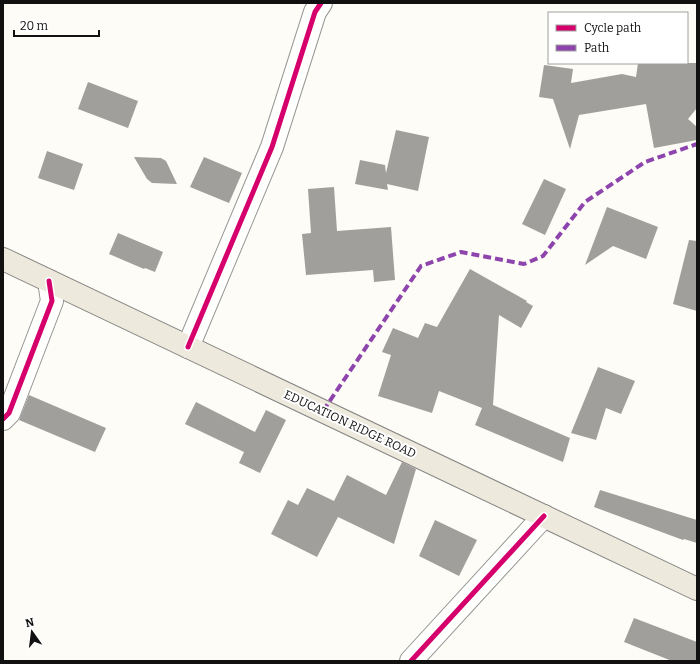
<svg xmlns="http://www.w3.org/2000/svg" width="700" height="664" font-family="Bitter,serif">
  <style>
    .building { fill: #a19f9c }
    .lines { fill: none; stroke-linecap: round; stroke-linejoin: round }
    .minor-casing { stroke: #979795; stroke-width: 24 }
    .major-casing { stroke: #858482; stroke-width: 24 }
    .minor { stroke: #fffffe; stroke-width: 22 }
    .major { stroke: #ede9dc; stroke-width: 22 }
    .quiet { stroke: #8e44ad; stroke-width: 4; stroke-dasharray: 8 4; stroke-linecap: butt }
    .cycleway-casing { stroke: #fff; stroke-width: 8 }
    .cycleway { stroke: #d6006c; stroke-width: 5 }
    .labels { text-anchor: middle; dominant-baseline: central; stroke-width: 4; stroke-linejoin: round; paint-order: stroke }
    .street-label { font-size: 12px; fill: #111; stroke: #fff }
  </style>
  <rect width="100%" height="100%" fill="#fdfcf7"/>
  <path class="building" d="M638,63H697V108L688,119L697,127V140L654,148L646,104L579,115L570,149L553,99L539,97L544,65L573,69L571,83L622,74L636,77Z
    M88,82L138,101L128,128L78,109Z
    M396,130L429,137L418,191L387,184L388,190L355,184L360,160L385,165L386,173Z
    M47,151L83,164L74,190L38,178Z
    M134,157L161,158L166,161L177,184L152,183L147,179Z
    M204,157L242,173L229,203L190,187Z
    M544,179L566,189L545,235L522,224Z
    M334,187L337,231L391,227L395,280L374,282L373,270L306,275L302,234L311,233L308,189Z
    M607,207L658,227L646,259L613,246L585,265Z
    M118,233L163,252L155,272L145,268L144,269L109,254Z
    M689,240L697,241V311L673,304Z
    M470,269L527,301L526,302L533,306L521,328L499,315L493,405L570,438L563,462L475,425L482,408L439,391L432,413L378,396L391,355L382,352L393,328L418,338L425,323L437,327Z
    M598,367L635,381L621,414L606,408L596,440L571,433Z
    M29,395L106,428L95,452L19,420Z
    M196,402L255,432L266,410L286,420L260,473L239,463L244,452L185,424Z
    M402,462L416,469L394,544L338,517L317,557L271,534L288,500L298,505L307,488L334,501L347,475L386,495Z
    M600,490L697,520V543L684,539L683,540L594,507Z
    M435,520L477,540L459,576L419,556Z
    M634,618L697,642V661H672L624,642Z"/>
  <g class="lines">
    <g class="minor-casing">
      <path id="minor" d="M188,347L272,147L315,12L321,3
        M3,419L9,413L52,301L49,281
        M411,661L544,516"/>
    </g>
    <g class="major-casing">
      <path id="major" d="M3,259L697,589"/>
    </g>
    <use href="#minor" class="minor"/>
    <use href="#major" class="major"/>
    <path class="quiet" d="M323,411L421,266L461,252L524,264L543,256L585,202L645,162L697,144"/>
    <g class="cycleway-casing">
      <path id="cycleway" d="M188,347L272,147L315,12L321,3
        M3,419L9,413L52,301L49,281
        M411,661L544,516"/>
    </g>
    <use href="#cycleway" class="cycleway"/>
  </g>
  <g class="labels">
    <g class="street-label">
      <text transform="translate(350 424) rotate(25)">EDUCATION RIDGE ROAD</text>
    </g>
  </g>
  <rect width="700" height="664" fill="none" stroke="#111111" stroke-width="8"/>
  <rect x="548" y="12" width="140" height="52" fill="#ffffff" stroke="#a0a0a0"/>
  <rect x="556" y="25" width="20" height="6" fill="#d6006c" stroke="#a0a0a0"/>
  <text x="584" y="32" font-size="12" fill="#111111">Cycle path</text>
  <rect x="556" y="45" width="20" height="6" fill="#8e44ad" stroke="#a0a0a0"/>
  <text x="584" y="52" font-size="12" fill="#111111">Path</text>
  <g transform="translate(32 632) rotate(346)" stroke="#ffffff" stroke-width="3" paint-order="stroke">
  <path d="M0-3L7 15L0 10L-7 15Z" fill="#111111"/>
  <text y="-6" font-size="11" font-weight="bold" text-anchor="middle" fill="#111111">N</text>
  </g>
  <path d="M14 30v6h85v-6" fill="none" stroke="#111111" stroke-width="2"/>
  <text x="20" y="30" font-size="12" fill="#111111" stroke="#ffffff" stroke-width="3" paint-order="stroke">20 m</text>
</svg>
